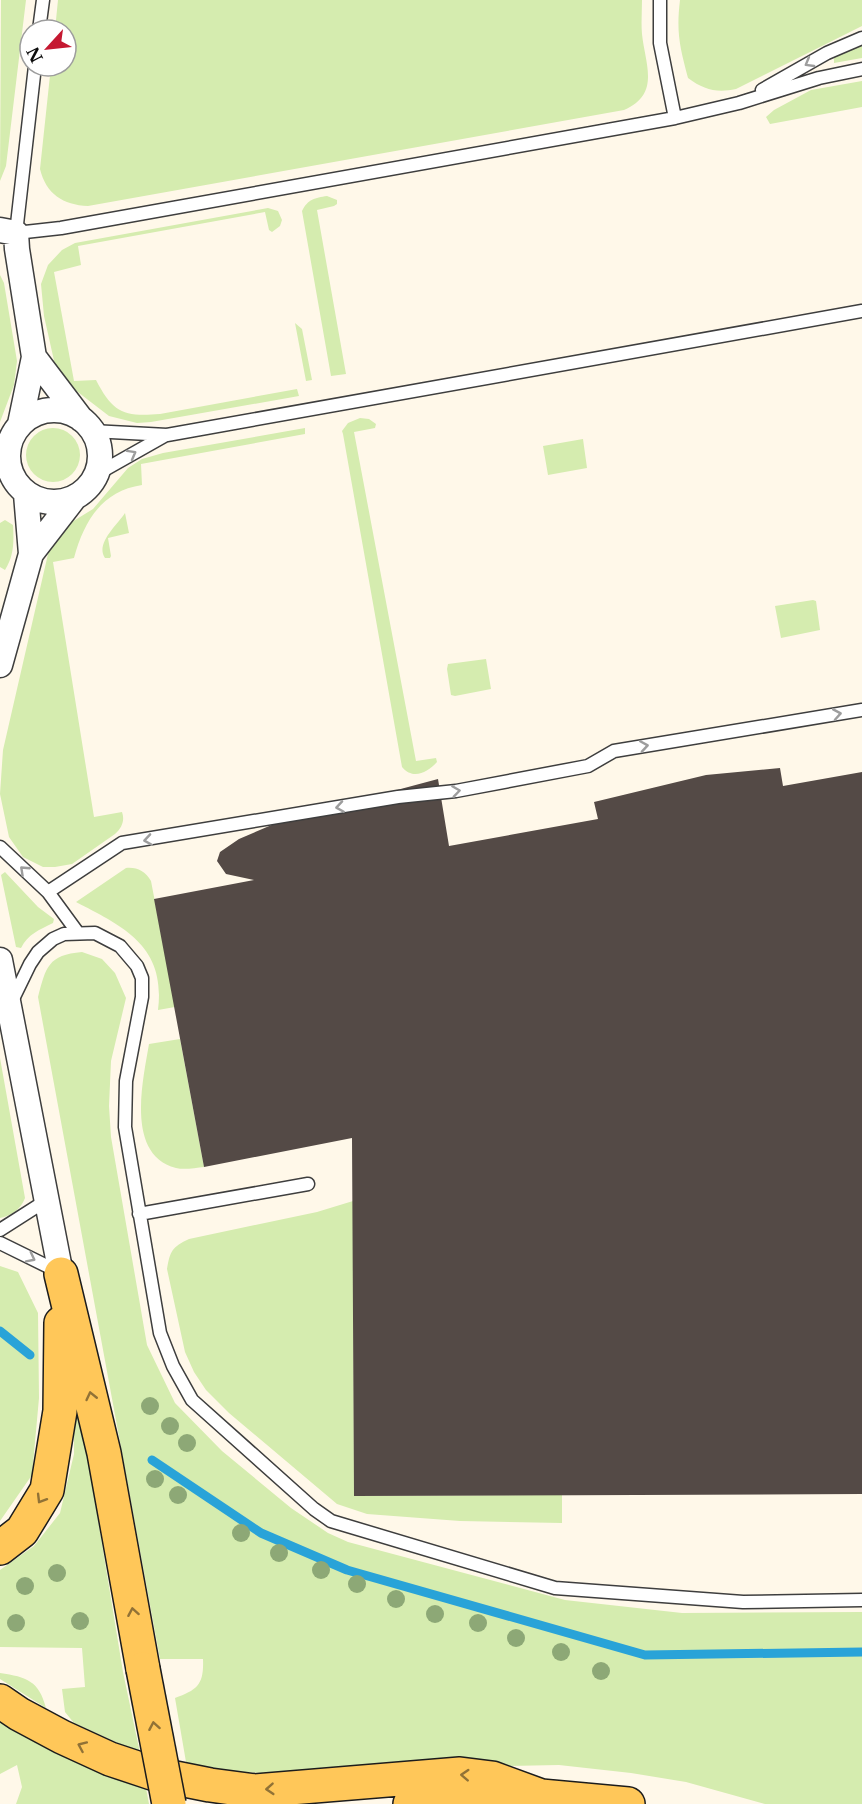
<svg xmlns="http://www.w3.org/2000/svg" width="862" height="1804" font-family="'Libre Baskerville',serif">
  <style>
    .green { fill: #d5ecaf }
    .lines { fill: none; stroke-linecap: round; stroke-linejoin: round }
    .stream { stroke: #29a3d8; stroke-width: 9 }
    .building { fill: #544a46 }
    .lane-casing { stroke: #3e3e3e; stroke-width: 15 }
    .street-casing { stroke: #3e3e3e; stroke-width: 27 }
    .primary-casing { stroke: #1c1c1c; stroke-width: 36 }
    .lane { stroke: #fff; stroke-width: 12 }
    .street { stroke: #fff; stroke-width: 24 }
    .primary { stroke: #ffc759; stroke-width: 33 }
    .primary-bridge-casing { stroke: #1c1c1c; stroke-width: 36; stroke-linecap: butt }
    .primary-bridge { stroke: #ffc759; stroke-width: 33 }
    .tree { fill: #8da876 }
    .oneway { stroke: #9d9d9d }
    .oneway2 { stroke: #917236 }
  </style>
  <rect width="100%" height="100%" fill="#fff8e9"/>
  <path class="green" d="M1,0H26L6,166L0,181Z
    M58,0H642C642,11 641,23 642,34C645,64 661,94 624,110L88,206C63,205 46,194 40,169L51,66H66V30H55Z
    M680,0H862V26L736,89C717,93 704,90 688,78C680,47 676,33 680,0Z
    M862,45V58L834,63V58L842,52Z
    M862,81V107L770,124L766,117L774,110L811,90Z
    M327,196L337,200V204L334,206L317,210L346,374L331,376L302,211C308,199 315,198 327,196Z
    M268,208L278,211L282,220L280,226L272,232L269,230L265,212L78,246L81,265L54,272L74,381L96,380C113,413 124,417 160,414L297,389L299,396L151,422L137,423L109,416L70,386L55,365L44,316L41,284L48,265L62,250L75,243Z
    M0,275L4,283L17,361L14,385L0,422Z
    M295,323L302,329L312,380L306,381Z
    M360,418L369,419L376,424L375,428L354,432L416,761L436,758L437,762C427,773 413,780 402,767L343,434L342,431L348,423Z
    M305,428V434L141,464L142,485C102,491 84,521 74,558L53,562L94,817L122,812C125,820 122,828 115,834L72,864L55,867H43L23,857L9,837L0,794L3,750L48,554L53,544L67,525L93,509L128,468L142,459L163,453Z
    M26 455a27 27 0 1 1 54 0a27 27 0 1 1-54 0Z
    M583,439L587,468L548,475L543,446Z
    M125,513L129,533L108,538L111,556L110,558H105C95,544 117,525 125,513Z
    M5,520L13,525C14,542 14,556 5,570L0,567V523Z
    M813,600L816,601L820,630L781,638L775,606Z
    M486,659L491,689L455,696L451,695L447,669L448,664Z
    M126,868C137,867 145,871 151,881L175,1007L158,1010C166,946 124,927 76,902Z
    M5,872L38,907L54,919L53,923C39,930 28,934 21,948L16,947L1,875Z
    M82,952L102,959L115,973L126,998L111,1061L109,1106L111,1137L147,1345L175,1403L222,1451L291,1508L328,1533L348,1542L565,1600L682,1613L862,1612V1804H765L686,1782L631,1773L559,1765L465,1767L315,1777L220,1770L186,1762L175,1698C198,1690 204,1684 203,1659H160L38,997C46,967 48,955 82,952Z
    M180,1039L204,1167C195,1168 184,1170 176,1168C125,1155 143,1080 149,1044Z
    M0,1058L25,1198C21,1209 11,1216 0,1218Z
    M353,1201L354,1496L562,1495V1523L460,1521L367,1514L337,1504L229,1413L206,1390L194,1372L185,1352L167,1269C170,1251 172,1247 189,1239L317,1212Z
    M0,1266L18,1272L38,1313L39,1398L32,1475L0,1521Z
    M74,1411H79L85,1440L123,1672L140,1753L74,1723L65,1712L62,1689L85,1687L82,1648L0,1647V1570L34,1546L60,1513L74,1454Z
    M0,1673C27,1677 39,1681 46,1708L0,1679Z
    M0,1719L68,1758L115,1773L146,1788L149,1804H16L22,1787L17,1765L0,1774Z"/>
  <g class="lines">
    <path class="stream" d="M0,1331L30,1355
      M152,1460L261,1533L347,1570L645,1655L862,1652"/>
  </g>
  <path class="building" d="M780,768L783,786L862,772V1494L354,1496L352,1138L204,1167L154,899L254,880L226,874L217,861L220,852L239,839L281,821L438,779L449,846L598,819L594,802L706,775Z"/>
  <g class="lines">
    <g class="lane-casing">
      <path id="lane" d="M660,0V43L675,118
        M39,30L43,0
        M35,66L16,233L61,228L675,118L739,103L819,78L862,69
        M762,90L827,53L862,38
        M92,431L167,435L862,311
        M97,474L166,435
        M0,847L48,892L78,933
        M48,892L122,843L398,797L456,791L588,766L614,751L862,710
        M12,1001L30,964L38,952L53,939L64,934L95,933L120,946L137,966L142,978V997L126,1081L125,1127L160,1333L173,1366L192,1400L314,1509L331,1521L555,1588L743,1602L862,1600
        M139,1214L308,1184
        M0,1230L47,1200
        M0,1243L61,1273"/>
    </g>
    <g class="street-casing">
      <path id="street" d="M0,230L16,233L17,249L34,357L20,424
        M34,357L81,419
        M8 456a46 46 0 1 1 92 0a46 46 0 1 1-92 0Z
        M31,554L75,497
        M0,665L31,554L26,494
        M0,960L61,1274"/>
    </g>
    <g class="primary-casing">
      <path id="primary" d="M61,1274L104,1453L143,1669
        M0,1548L22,1531L47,1490L60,1411L61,1323
        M0,1701L19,1714L62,1737L110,1759L155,1774L210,1785L254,1791L460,1774L492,1778L541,1796
        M410,1804L541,1796L628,1804"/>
    </g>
    <use href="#lane" class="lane"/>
    <use href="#street" class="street"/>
    <use href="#primary" class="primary"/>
    <g class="primary-bridge-casing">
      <path id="primary-bridge" d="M143,1669L169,1804"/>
    </g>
    <use href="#primary-bridge" class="primary-bridge"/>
  </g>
  <g class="tree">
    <circle cx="150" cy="1406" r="9"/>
    <circle cx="170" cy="1426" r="9"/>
    <circle cx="187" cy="1443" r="9"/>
    <circle cx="155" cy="1479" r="9"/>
    <circle cx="178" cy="1495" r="9"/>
    <circle cx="241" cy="1533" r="9"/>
    <circle cx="279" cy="1553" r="9"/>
    <circle cx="321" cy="1570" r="9"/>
    <circle cx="57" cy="1573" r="9"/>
    <circle cx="357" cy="1584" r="9"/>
    <circle cx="25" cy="1586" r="9"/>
    <circle cx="396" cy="1599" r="9"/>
    <circle cx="435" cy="1614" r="9"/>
    <circle cx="80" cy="1621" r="9"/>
    <circle cx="16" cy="1623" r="9"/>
    <circle cx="478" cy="1623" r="9"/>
    <circle cx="516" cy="1638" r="9"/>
    <circle cx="561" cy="1652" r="9"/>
    <circle cx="601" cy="1671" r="9"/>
  </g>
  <defs><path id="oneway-chevron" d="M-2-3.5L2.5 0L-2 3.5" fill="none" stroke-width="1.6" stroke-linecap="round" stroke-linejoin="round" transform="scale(1.5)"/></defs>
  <g class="oneway">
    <use href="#oneway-chevron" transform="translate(809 63) rotate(150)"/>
    <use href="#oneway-chevron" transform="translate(132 454) rotate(-29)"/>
    <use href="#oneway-chevron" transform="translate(837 714) rotate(-10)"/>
    <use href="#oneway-chevron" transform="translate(644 746) rotate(-9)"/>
    <use href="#oneway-chevron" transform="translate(456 791) rotate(-8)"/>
    <use href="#oneway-chevron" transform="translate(340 807) rotate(171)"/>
    <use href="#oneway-chevron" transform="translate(148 840) rotate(171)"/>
    <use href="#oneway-chevron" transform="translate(24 870) rotate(-137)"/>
    <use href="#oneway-chevron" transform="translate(31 1258) rotate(27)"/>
  </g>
  <g class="oneway2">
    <use href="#oneway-chevron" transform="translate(91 1396) rotate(-103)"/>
    <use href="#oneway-chevron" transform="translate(41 1499) rotate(121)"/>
    <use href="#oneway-chevron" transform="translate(133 1612) rotate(-100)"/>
    <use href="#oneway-chevron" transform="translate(154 1726) rotate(-100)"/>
    <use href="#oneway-chevron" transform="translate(82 1746) rotate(-156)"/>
    <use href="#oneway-chevron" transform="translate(465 1775) rotate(-177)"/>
    <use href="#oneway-chevron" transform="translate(270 1789) rotate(176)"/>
  </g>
  <g transform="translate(48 48) rotate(243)"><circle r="28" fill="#ffffff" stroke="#9d9d9d" stroke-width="1.5"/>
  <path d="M0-4.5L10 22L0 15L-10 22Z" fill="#c51831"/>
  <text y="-9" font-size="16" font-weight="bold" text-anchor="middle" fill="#0b0b0b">N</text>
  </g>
</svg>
